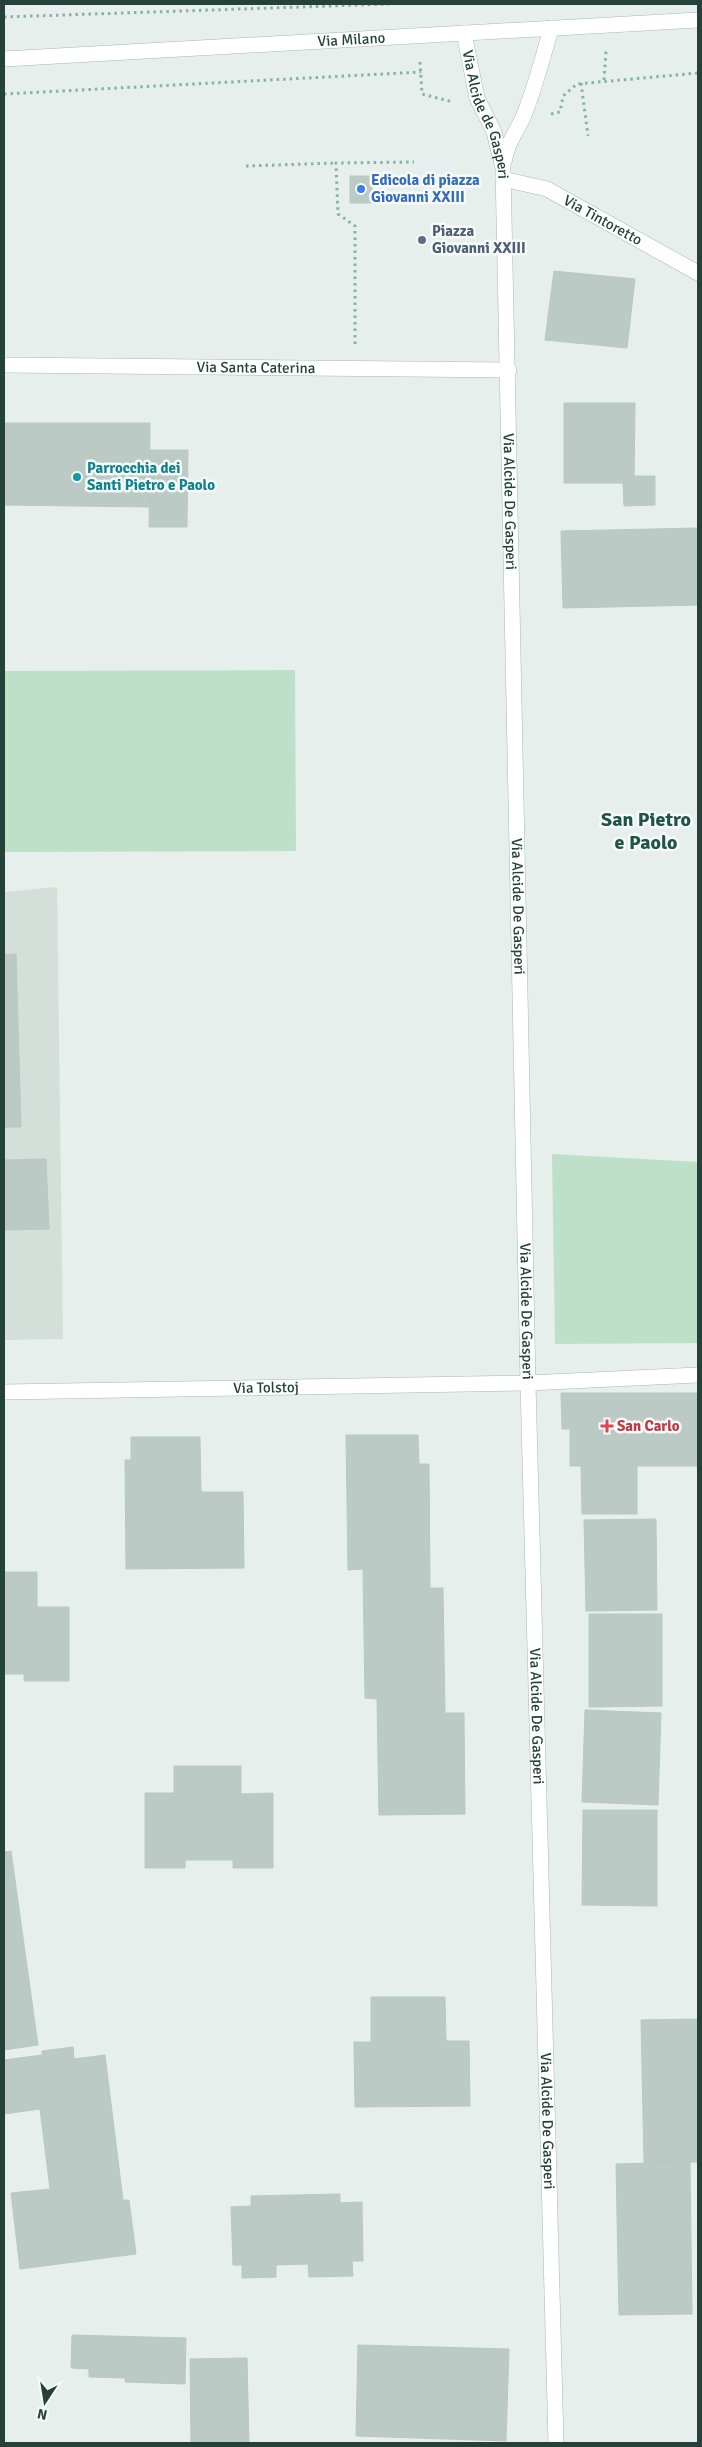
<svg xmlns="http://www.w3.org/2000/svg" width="702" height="2447" font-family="Signika,sans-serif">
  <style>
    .built { fill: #d4dfda }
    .green { fill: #bfe0c8 }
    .building { fill: #bbcac4; stroke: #b8c9c2 }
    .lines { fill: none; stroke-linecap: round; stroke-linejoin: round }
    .minor-casing { stroke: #a8b8b2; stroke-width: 16 }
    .secondary-casing { stroke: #a4bbb3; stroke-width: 16 }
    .path { stroke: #86b3a5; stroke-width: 3; stroke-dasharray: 2.5 4; stroke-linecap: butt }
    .minor { stroke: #fff; stroke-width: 15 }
    .secondary { stroke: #fff; stroke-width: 15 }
    .shop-dot { fill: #3f7fe0; stroke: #f7fbf9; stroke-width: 2 }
    .service-dot { fill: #5c6f8a; stroke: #f7fbf9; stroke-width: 2 }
    .culture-dot { fill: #0f9aa8; stroke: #f7fbf9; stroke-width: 2 }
    .health-dot { fill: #e0444e; stroke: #f7fbf9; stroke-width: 2 }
    .labels { text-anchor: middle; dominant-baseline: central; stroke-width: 5; stroke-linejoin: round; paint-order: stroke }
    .street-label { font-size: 15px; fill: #24423a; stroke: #f7fbf9 }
    .shop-label { font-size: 15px; font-weight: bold; fill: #366cbe; stroke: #f7fbf9; text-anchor: start }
    .service-label { font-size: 15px; font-weight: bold; fill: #4e5e75; stroke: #f7fbf9; text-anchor: start }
    .culture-label { font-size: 15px; font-weight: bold; fill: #0d838f; stroke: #f7fbf9; text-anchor: start }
    .health-label { font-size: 15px; font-weight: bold; fill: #be3a42; stroke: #f7fbf9; text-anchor: start }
    .district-label { font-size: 20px; font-weight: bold; fill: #1f5548; stroke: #f7fbf9 }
  </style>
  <rect width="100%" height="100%" fill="#e6efeb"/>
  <path class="built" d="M57,887L63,1339L4,1340V892Z"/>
  <path class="green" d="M295,670L296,851L4,852V671Z
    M552,1154L698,1162V1343L555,1344Z"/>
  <path class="building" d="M350,176H372V203H350Z
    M554,271L635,279L627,348L545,340Z
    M564,403H635L634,483H564Z
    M4,423H150L149,507L4,505Z
    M150,450H188L187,527H149Z
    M634,476H655V505L624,506L623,483H634Z
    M698,528V605L563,608L561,531Z
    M16,954L21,1127H4V955Z
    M46,1159L49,1229L4,1230V1160Z
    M561,1393H698V1466H637V1514H582L581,1466H570V1429H562Z
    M346,1435H418L419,1464H429L430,1588H443L445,1713H464L465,1814L379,1815L377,1699L365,1698L363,1569L348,1570Z
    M131,1437H200L201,1492H243L244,1568L126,1569L125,1460H131Z
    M656,1519L657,1610L586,1611L584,1520Z
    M4,1572H37V1607H69V1681H24V1674H4Z
    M589,1614H662V1706L589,1707Z
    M585,1710L661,1713L658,1805L582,1802Z
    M174,1766H241V1794L273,1793V1868H233V1860H185V1868H145V1793H174Z
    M583,1810H657V1906L582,1905Z
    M11,1851L38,2045L4,2050V1852Z
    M371,1997H445L446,2041H469L470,2106L355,2107L354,2042H371Z
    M698,2019V2162L644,2163L641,2020Z
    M73,2047L74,2059L105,2055L123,2200H129L136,2254L20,2269L11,2193L50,2189L40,2109L4,2114V2060L42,2055V2051Z
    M690,2162L692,2314L619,2315L616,2164Z
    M340,2194V2203L362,2202L363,2261H352L353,2276L309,2277L308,2264L276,2265V2277L242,2278V2265H233L231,2207L251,2206V2196Z
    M72,2335L186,2338L185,2384L125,2382V2378L89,2377V2369L71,2368Z
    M358,2345L509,2349L506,2441L356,2436Z
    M247,2358L249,2443H191L190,2359Z"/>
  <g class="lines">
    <g class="minor-casing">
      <g id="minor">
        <path id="s1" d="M464,33L477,98L494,132L503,168L528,1383L556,2443"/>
        <path d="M504,162C508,140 516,134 524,115C535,87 543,58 551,28"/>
        <path id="s2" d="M503,179L547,189L698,273"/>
        <path id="s3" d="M4,365L509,370"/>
        <path id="s4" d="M4,1392L528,1383L698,1375"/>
      </g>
    </g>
    <g class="secondary-casing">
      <g id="secondary">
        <path id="s5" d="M4,59L698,20"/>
      </g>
    </g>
    <path class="path" d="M4,17L389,4
      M420,62L422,94L453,102
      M604,80L606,51
      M581,83L588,136
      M4,94L421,72
      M551,114L560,112L563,96L577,84L698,73
      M246,166L336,163
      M355,344V226L338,214L336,163L414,162"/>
    <use href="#minor" class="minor"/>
    <use href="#secondary" class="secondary"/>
  </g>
  <circle class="shop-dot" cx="361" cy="189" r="5"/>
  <circle class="service-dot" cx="422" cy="240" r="5"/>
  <circle class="culture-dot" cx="77" cy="477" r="5"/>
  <path class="health-dot" d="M604.5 1418.5h5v5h5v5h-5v5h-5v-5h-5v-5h5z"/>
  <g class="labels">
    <g class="street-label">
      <text stroke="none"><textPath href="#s5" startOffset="348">Via Milano</textPath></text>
      <text stroke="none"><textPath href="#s1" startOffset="85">Via Alcide de Gasperi</textPath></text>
      <text stroke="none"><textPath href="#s2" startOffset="109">Via Tintoretto</textPath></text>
      <text stroke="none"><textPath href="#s3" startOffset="252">Via Santa Caterina</textPath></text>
      <text stroke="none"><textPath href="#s1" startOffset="475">Via Alcide De Gasperi</textPath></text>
      <text stroke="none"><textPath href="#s1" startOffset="880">Via Alcide De Gasperi</textPath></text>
      <text stroke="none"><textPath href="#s1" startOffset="1285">Via Alcide De Gasperi</textPath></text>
      <text stroke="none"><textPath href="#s4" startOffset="262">Via Tolstoj</textPath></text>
      <text stroke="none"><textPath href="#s1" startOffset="1690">Via Alcide De Gasperi</textPath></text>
      <text stroke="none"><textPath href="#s1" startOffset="2095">Via Alcide De Gasperi</textPath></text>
    </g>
    <g class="shop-label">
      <text x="371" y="180">Edicola di piazza<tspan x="371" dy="17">Giovanni XXIII</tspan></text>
    </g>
    <g class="service-label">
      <text x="432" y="231">Piazza<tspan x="432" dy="17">Giovanni XXIII</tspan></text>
    </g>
    <g class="culture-label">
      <text x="87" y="468">Parrocchia dei<tspan x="87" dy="17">Santi Pietro e Paolo</tspan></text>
    </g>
    <g class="health-label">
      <text x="617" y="1426">San Carlo</text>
    </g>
    <g class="district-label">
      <text x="646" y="819">San Pietro<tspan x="646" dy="23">e Paolo</tspan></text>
    </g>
  </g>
  <rect width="702" height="2447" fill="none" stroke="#24423a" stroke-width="10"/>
  <g transform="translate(45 2402) rotate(192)" stroke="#f7fbf9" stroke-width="4" paint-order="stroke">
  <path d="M0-4L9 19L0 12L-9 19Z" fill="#24423a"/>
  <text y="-8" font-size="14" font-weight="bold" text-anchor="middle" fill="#24423a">N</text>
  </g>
</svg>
